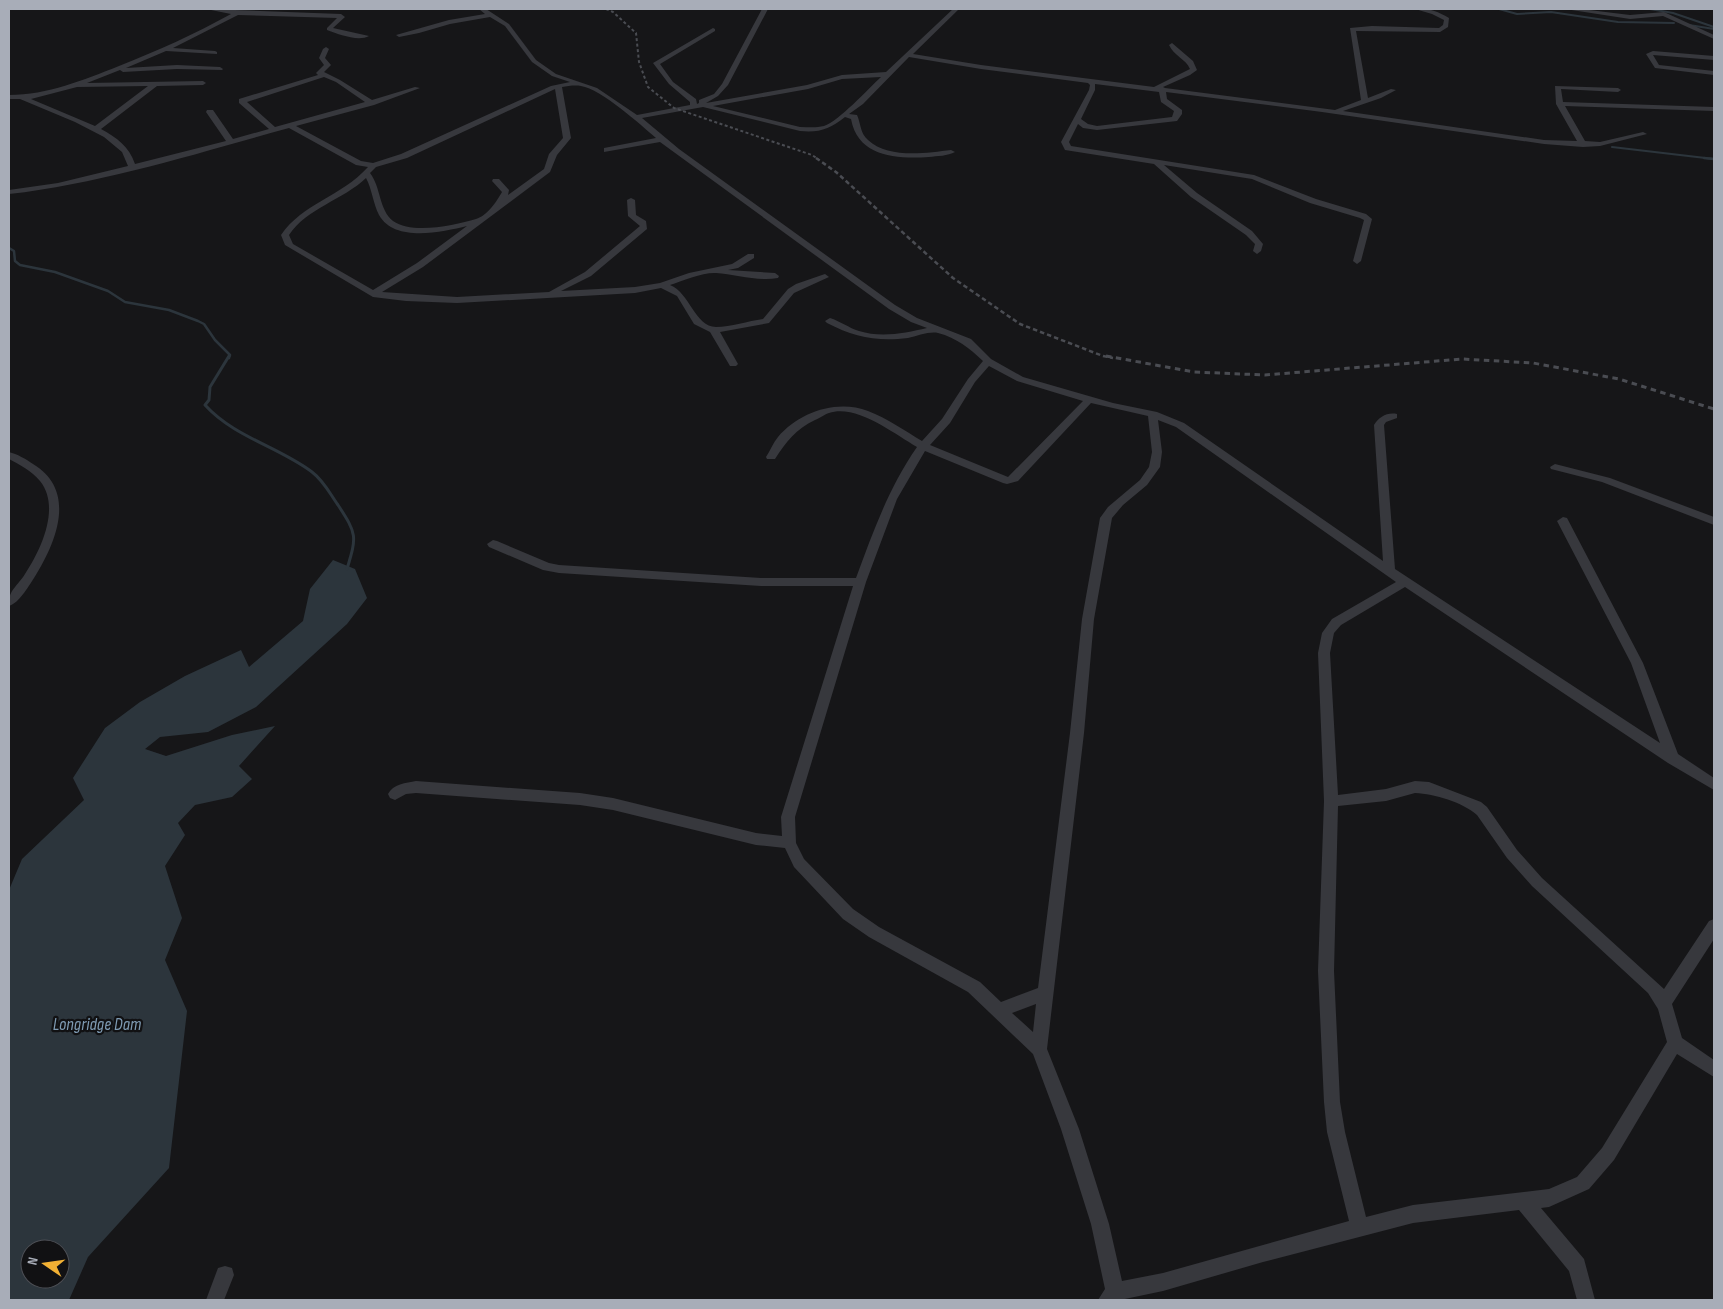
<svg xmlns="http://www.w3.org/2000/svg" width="1723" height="1309" font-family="'Sofia Sans Condensed',sans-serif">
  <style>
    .water { fill: #2c353c; fill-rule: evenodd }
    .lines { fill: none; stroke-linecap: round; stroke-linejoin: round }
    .stream-far2 { stroke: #2c353c; stroke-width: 2 }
    .stream-far1 { stroke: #2c353c; stroke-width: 2.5 }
    .stream { stroke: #2c353c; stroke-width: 3 }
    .street { fill: #37383d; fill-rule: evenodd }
    .rail-far2 { stroke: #4a4c52; stroke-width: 2; stroke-dasharray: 3 2.5; stroke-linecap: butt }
    .rail-far1 { stroke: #4a4c52; stroke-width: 2.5; stroke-dasharray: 4.5 3; stroke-linecap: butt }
    .rail { stroke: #4a4c52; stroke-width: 3; stroke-dasharray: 5.5 4.5; stroke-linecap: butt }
    .labels { text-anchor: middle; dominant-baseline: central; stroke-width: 4.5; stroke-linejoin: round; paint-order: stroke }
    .near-water-label { font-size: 18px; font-style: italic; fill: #7f9bb3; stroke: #111113 }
  </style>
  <rect width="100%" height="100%" fill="#161618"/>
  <path class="water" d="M333,560L355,569L367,598L347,624L256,707L208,732L160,737L145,749L166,756L232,735L275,726L239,766L252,779L232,797L195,805L178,823L185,835L165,866L182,918L165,960L187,1011L169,1168L88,1257L69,1300H9V890L22,859L84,800L73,778L105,728L140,702L185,676L241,650L249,667L303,621L310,589ZM30,1249H60V1279H30Z"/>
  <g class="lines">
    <path class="stream-far2" d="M1499,9L1517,14L1551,12L1618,22L1674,23
      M1650,9L1673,13L1714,27
      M1689,25L1714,29
      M1612,147L1714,159"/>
    <path class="stream-far1" d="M1704,158L1714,159
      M9,248L14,251L15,261L20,265L55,272L108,291L125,302L169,310L198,321L204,324L215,340L230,355L229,358"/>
    <path class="stream" d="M229,356L210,387L209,400L205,405C234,437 279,447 312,472C324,481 330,494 338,505C357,534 357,536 347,569"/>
    <path class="street" d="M206,9L341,14L345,17L333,28L369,36C358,42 338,34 327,30V28L337,18L238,15L173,48L215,51L217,52V54L166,51L126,68L177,65L220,67L223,69L222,70L177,69L123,72L120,70L87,83L203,81L206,83L203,85L157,86L101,129C117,138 129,146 135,164L226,141L206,112L207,110H213L233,139L269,129L239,103V99L318,75L316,73L324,65L319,58L323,49L326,47L329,49L325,58L331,65L324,72L340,80L372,100L415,87L420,88L374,105L296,126L361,161L373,163L401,154L551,86L570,82L552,76L532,62L505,26L490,17L450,24L419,33L399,37L396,35L449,20L485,14L479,9H486L509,24L536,60L556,74L597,88L637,115L690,105V102L669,84L653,63L713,28L715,29V31L660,64L673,82L696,99L697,104L699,103V100L714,94L722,84L762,9H768L728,85L718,96L706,103L807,85L842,75L886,72L953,9H959L913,54L981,65L1154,87L1190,69C1186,59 1174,56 1169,45L1172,43L1193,61L1197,70L1190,75L1163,87L1165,88L1335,110L1361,100L1350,28L1372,26L1439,28L1443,25L1444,20L1432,14L1415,9C1428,8 1437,11 1449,18L1448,27L1440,32L1356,31L1368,98L1391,89L1396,90L1381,98L1343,111L1544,140L1577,141L1556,104L1555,86L1618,88L1621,90L1618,92L1561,89L1563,102L1714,107V111L1565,106L1585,141L1600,142L1643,132L1647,134L1600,146L1583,147L1544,144L1322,112L1166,92L1167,99L1182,110V114L1177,121L1097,130L1083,128L1078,124L1069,142L1071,146L1254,175L1316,199L1366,214L1372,219L1361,261L1357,264L1353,261L1364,220L1360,218L1310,203L1252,179L1164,165L1197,193L1252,231L1263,244L1261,251L1257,254L1253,251L1255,244L1246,235L1191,197L1154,164L1065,150L1061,142L1089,90L1090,85L1088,83L981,69L909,57L863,104L849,114L857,115C861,124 860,133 868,140C888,159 926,153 951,150L955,152C948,156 937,156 929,157C896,159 858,157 851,119L845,117C830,129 819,133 800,131L703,107L642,118L679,149L895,305L917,318L971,339L991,359L1023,377L1113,403L1157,412L1184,423L1383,561L1374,425C1379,417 1387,412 1397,414V418L1386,422L1384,425L1395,569L1660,743L1631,663L1557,521L1563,517L1567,518L1643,663L1678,754L1714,778V790L1668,763L1405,587L1341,625L1334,633L1330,653L1338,795L1386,789L1415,781L1429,782L1481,802L1487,807L1517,850L1542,878L1664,989L1709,921L1714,919V939L1672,1004L1682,1038L1714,1060V1077L1677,1054L1614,1160L1589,1189L1549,1207L1541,1208L1584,1259L1595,1300H1577L1569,1271L1519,1210L1413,1223L1263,1262L1163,1291L1120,1300H1098L1105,1289L1091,1224L1061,1129L1033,1054L968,992L869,937L843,919L794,867L785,848L756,845L613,810L580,805L416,793L406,794L395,800L390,798L388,794C393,784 406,783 416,781L580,793L613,798L756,833L782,836L781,817L853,586H761L559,573L543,570L489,547L487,544L493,540L497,541L549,563L559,565L761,578H856C873,532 889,487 917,447C894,434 857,404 829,413C825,414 820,418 815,420C796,429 786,442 775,459H767L766,457C770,451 773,443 778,437C799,412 837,399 868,411C887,418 905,431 922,441L942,419L968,379L983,361C969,348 957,338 938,333C930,331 917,336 908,338C877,342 854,337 827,323L825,321L830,318C840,321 849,328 859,331C881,338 906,333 927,328L911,322L889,309L660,142L604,152V148L656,138C641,125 601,89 581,86C575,85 568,86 562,87L571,138L557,155L550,172L423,267L382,292L457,297L549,292L585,272L640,226L628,216L627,200L631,198L635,200L636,215L646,221L647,229L591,276L561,291L635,287L660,283L689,273L732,264L748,254H754V258L738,268L728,270L775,273L779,276L778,278C758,282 735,274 716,273C704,272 682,281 670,285C690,293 695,327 716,327C731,327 748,321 763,319L788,289L796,284L822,275L825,274L829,277L794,293L769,323L720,332L738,364L736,366H730L710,332L694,324L677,296L661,288L635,293L457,303L406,301L373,297L285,245L281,235C303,203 341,197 368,167L356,165L289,128C197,153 104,183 9,194V190L58,183L128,166L122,152L104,137L75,122L20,99H9V95C48,95 83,80 119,66C157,51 195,34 231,14ZM324,77L336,82L365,102L275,127L247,102ZM881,77C868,89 839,121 824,126C816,128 808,127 800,127L713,106L808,89L842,79ZM1095,84L1159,92L1161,102L1174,111L1172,117L1097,126L1088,124L1081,119L1095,90ZM148,86L95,126L31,99L77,87ZM555,89L563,138L549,154L544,169L508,195L509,190L499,179H493L492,181L502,192C497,201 487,216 476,219C455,225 413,235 393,221C379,210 381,187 370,173L376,167L407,158ZM366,178C372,189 373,203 379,215C395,243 442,232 467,226L417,263L373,290L293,244L289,235C307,208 343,200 366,178ZM989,366L1017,381L1083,401L1008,477L930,445L950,423L975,382ZM1091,403L1148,416L1152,452L1149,467L1140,480L1108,507L1100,518L1082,619L1070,733L1038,988L1001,1002L980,982L879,927L853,909L804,859L796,843L795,817L866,582L897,499L925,451L1003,483L1007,484L1018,481ZM1158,420L1176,427L1396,582L1332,619L1322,633L1318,653L1324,801L1318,971L1324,1102L1327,1132L1349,1221L1163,1273L1122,1281L1109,1224L1079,1129L1047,1049L1084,733L1094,619L1112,518L1123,505L1147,485L1160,467L1162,452ZM1415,793C1435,794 1462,802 1477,815L1507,858L1532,886L1648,993L1658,1009L1667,1042L1602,1148L1577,1177L1549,1189L1413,1205L1366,1217L1345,1132L1340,1102L1334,971L1338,806L1386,801ZM1036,1004L1033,1032L1012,1013Z
      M1565,9H1581L1630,15L1664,12L1714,35V39L1663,16L1630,19Z
      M1653,51L1714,56V60L1653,55L1659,65L1714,71V75L1655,68L1646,54Z
      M9,452C17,454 26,459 33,464C78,491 56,543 34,578C28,587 19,603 9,606C8,590 17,587 25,574C41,550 61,507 40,481C32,471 20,465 9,459Z
      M1555,464L1610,478L1714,517V525L1602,482L1551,469L1550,467Z
      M225,1266L232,1268L234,1275L224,1300H206L218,1268Z"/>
    <path class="rail-far2" d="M606,9L613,12L636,33L639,62L648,87L674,108L812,155L818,159"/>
    <path class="rail-far1" d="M816,158L836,172L953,278L1020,324L1103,356L1113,358"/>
    <path class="rail" d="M1106,356L1194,372L1265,375L1462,359L1533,363L1619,379L1714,409"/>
  </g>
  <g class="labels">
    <g class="near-water-label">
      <text x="97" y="1024">Longridge Dam</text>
    </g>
  </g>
  <rect width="1723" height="1309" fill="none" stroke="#a8adb8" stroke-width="20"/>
  <g transform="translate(45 1264) rotate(283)"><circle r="24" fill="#111113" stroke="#4d4f55"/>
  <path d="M0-4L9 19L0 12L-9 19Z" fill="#f2b134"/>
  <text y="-8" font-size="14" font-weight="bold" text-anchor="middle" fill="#a8adb8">N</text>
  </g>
</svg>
